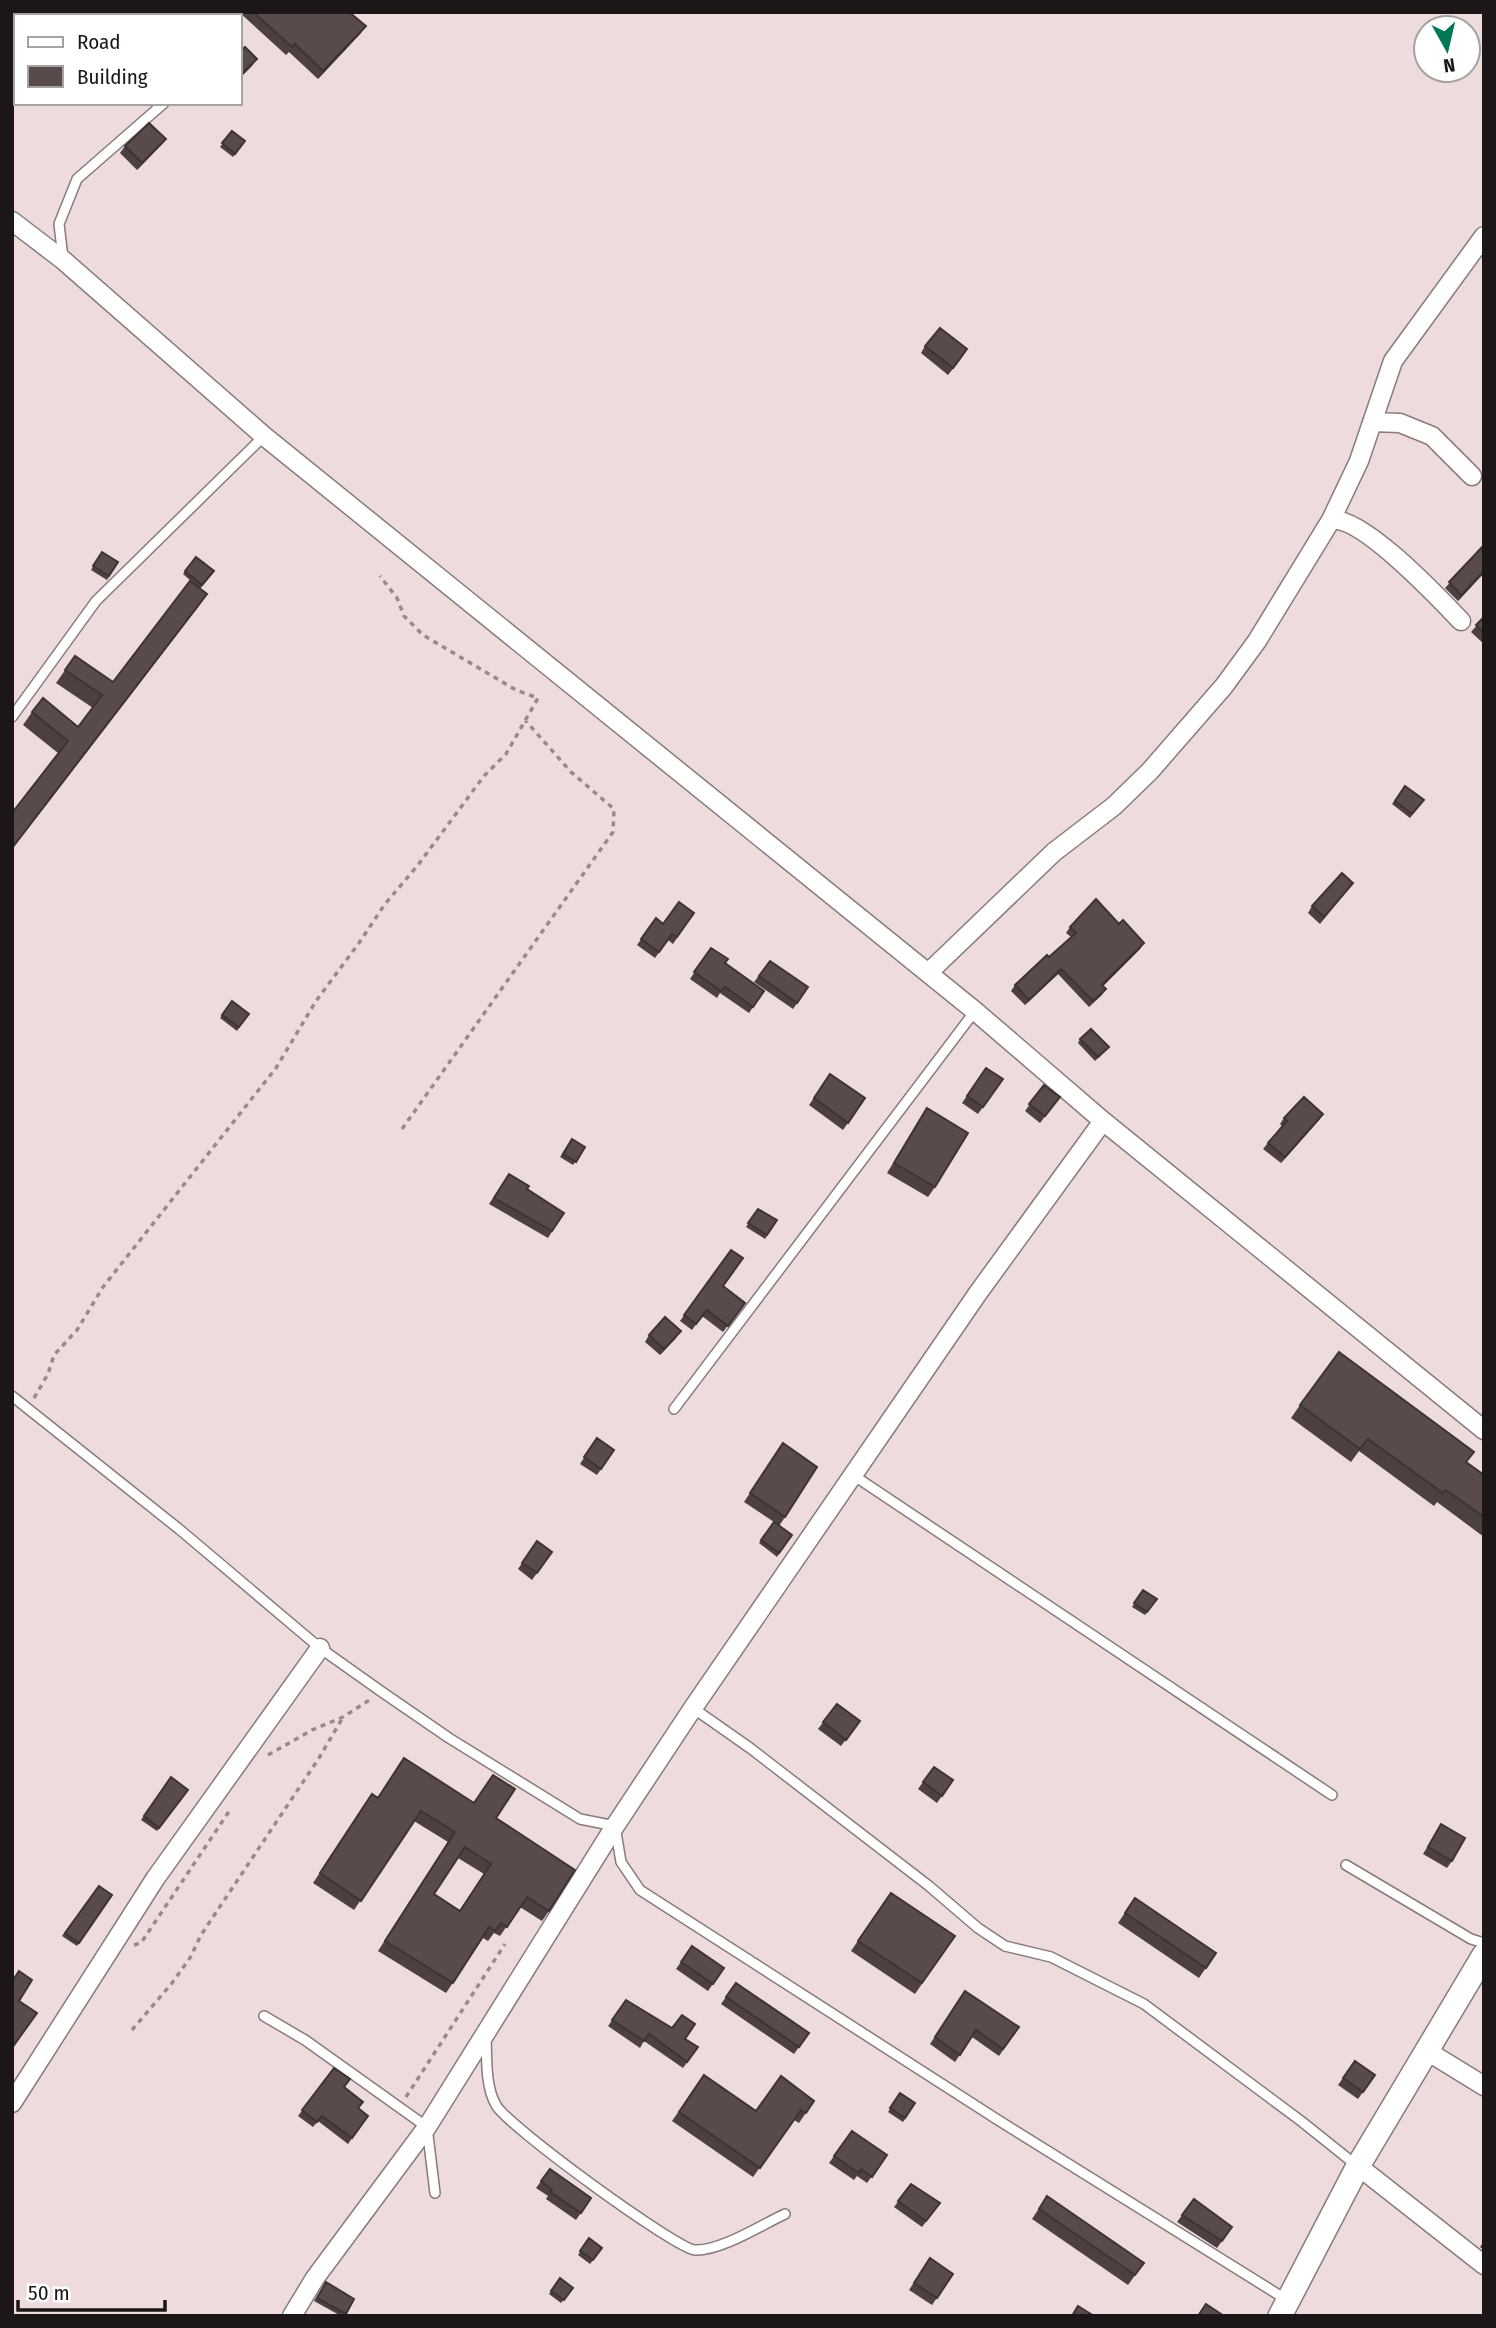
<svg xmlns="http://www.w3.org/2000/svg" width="1496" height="2328" font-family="'Fira Sans Condensed',sans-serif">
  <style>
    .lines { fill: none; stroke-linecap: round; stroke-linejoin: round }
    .service-casing { stroke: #8a7a7a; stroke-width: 12 }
    .minor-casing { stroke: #8a7a7a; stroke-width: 21 }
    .tertiary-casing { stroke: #8a7a7a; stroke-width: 26 }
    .path { stroke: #978a8b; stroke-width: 3.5; stroke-dasharray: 5 5; stroke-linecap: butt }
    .service { stroke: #fff; stroke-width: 9 }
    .minor { stroke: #fff; stroke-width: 18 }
    .tertiary { stroke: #fff; stroke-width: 23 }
    .wall { fill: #4d4040; fill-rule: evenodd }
    .shaded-wall { fill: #3e3434 }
    .building { fill: #594a4b; stroke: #3e3434; stroke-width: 2; fill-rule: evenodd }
  </style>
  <rect width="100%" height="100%" fill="#eedcdd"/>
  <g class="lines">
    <g class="service-casing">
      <path id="service" d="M63,258L59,224L77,179L164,103
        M12,717L96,601L264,436
        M12,1396L179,1529L320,1648L382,1692L449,1738L580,1819L615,1826L621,1862L640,1890L998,2120L1287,2300
        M674,1409L975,1011
        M853,1475L1332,1795
        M693,1708L750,1748L929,1886L978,1928L1005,1946L1051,1957L1144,2004L1301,2121L1356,2165
        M1346,1865L1471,1939L1484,1943
        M264,2016L305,2040L427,2127L435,2193
        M486,2036C487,2058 485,2086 496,2105C506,2125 676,2249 695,2250C721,2251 761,2225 785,2214"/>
    </g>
    <g class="minor-casing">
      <path id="minor" d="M12,221L63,260L264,436L975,1011L1103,1121L1484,1430
        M1372,422L1400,423L1432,436L1472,476
        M1331,520L1359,461L1393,361L1484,236
        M928,973L1054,852L1114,806L1150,771L1224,686L1257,641L1331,520C1362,516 1438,597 1461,621
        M1427,2051L1484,2086
        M12,2103L155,1879L320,1648
        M1358,2166L1484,2265
        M292,2316L315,2278L427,2127L615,1826L693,1708L978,1293L1103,1121"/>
    </g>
    <g class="tertiary-casing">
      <path id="tertiary" d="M1280,2316L1358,2166L1484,1955"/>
    </g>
    <path class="path" d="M402,1129L613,832L614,809L571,772L525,720
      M34,1398L48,1374L54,1355L77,1330L103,1287L276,1068L316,1001L359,943L385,904L418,865L484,776L506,754L538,698L516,690L423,635L404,616L397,598L380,576
      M268,1755L312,1730L343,1717L371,1699
      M134,1945L141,1943L230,1810
      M132,2030L172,1983L190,1958L201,1935L319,1758L342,1719
      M406,2097L505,1944"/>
    <use href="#service" class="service"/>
    <use href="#minor" class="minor"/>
    <use href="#tertiary" class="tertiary"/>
  </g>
  <path class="wall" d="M239,12H349L366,26L360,34L318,79L289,52L286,55Z
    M232,131L245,141L233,157L220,147Z
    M166,139L161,145L137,170L120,153L125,146Z
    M925,346L963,356L948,375L921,353Z
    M1484,545V573L1458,601L1445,588Z
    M102,552L118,562L107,580L91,570Z
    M196,557L214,571L200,589L183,574Z
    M207,594L198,607L12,849V813L58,753L23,725L32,712L78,727L93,708L56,683L75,656L113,682Z
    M1484,617V644L1471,632Z
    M1405,786L1424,800L1410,818L1392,804Z
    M1353,883L1320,924L1308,913L1312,906Z
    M694,913L673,944L668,940L655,958L637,945L656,918L663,924Z
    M1119,924L1144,943L1140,949L1103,986L1106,989L1102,995L1089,1007L1058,974L1025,1005L1011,991L1015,985L1049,957L1071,937L1066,933L1070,927Z
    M711,948L725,963L764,991L749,1013L720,993L717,998L690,979Z
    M770,961L808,987L793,1009L754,982Z
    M232,1001L249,1014L237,1031L220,1018Z
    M1080,1039L1106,1050L1095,1061L1078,1043Z
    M986,1068L1003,1079L978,1114L962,1103Z
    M830,1074L865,1098L843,1130L809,1105Z
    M1044,1085L1060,1097L1040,1123L1025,1111Z
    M927,1108L935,1187L928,1197L887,1173Z
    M1284,1118L1319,1120L1281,1163L1263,1149L1282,1126L1280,1124Z
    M572,1139L585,1147L573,1165L560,1157Z
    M509,1174L527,1189L564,1213L548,1238L489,1204Z
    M758,1209L777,1220L765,1239L746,1227Z
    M731,1250L723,1286L745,1303L723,1332L702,1316L692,1330L680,1321Z
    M649,1335L676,1338L660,1355L645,1342Z
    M1300,1405L1466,1463L1484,1475V1537L1437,1502L1434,1506L1359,1451L1351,1462L1291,1418Z
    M597,1438L614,1450L597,1475L580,1464Z
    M783,1443L785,1517L779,1526L792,1535L777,1557L759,1543L774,1522L744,1502Z
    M537,1541L552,1552L532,1580L518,1569Z
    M1143,1590L1157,1599L1145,1615L1132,1607Z
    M837,1704L860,1721L841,1746L818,1729Z
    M934,1767L953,1780L937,1803L918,1789Z
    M171,1777L188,1790L157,1831L141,1820Z
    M372,1794L378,1798L496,1818L549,1911L542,1921L520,1907L500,1936L494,1933L488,1941L483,1938L446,1993L378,1951L448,1842L414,1821L354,1910L313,1883ZM458,1858L484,1874L460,1911L434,1894Z
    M1441,1824L1452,1861L1447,1868L1423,1854Z
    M99,1886L112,1895L77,1946L62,1936Z
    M891,1893L955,1936L915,1994L851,1951Z
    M1135,1898L1216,1953L1199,1978L1118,1923Z
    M692,1946L724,1968L708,1991L676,1969Z
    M736,1983L809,2033L794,2054L721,2004Z
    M965,1991L1019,2027L999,2056L972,2037L955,2062L930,2044Z
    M626,2000L685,2039L698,2047L683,2068L644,2041L640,2048L608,2026Z
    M1355,2061L1375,2075L1358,2099L1338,2085Z
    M334,2068L344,2087L358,2108L368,2116L348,2144L318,2121L313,2127L298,2116Z
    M704,2075L756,2111L814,2101L799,2123L794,2120L753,2177L672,2121Z
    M900,2093L915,2103L903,2122L888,2112Z
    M852,2131L887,2155L867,2183L857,2176L854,2180L829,2163Z
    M550,2169L591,2198L576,2220L546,2199L548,2196L536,2188Z
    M911,2184L940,2203L922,2227L894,2207Z
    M1047,2196L1144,2263L1128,2285L1032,2219Z
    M1194,2199L1232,2227L1217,2248L1177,2222Z
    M589,2238L602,2248L590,2264L578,2255Z
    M1484,2241V2250L1480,2247Z
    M930,2258L953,2274L932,2305L909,2290Z
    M560,2278L573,2288L561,2303L549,2294Z
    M326,2282L354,2299L344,2316H341L314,2301Z"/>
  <path class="shaded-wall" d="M366,26L360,34L318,79L323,71Z
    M257,59L252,66L240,78V75Z
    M166,139L161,145L137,170L142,163Z
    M1484,571V573L1458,601L1461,595Z
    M207,594L198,607L12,849V848Z
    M1144,943L1140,949L1098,991L1102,985Z
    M1061,969L1058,974L1025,1005L1029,1000Z
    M1323,1114L1319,1120L1281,1163L1285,1157Z
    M681,1331L676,1338L660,1355L664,1349Z"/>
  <path class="building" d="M253,12H349L366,26L323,71L295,44L292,47Z
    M245,47L257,59L240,75V52Z
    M149,123L166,139L142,163L125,146Z
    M232,131L245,141L235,154L222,143Z
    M940,328L967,349L953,368L925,346Z
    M1484,545V571L1461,595L1449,582Z
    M102,552L118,562L109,576L93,566Z
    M196,557L214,571L202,585L185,571Z
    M190,581L207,594L12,848V813L68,741L32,712L43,698L78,727L102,695L65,670L75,656L113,682Z
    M1484,617V633L1476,625Z
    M1405,786L1424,800L1412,814L1395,801Z
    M1342,873L1353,883L1324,917L1312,906Z
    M1096,899L1119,924L1123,920L1144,943L1102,985L1106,989L1093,1001L1061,969L1029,1000L1015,985L1047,955L1049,957L1076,933L1070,927Z
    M679,902L694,913L677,937L672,934L659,952L641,939L656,918L663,924Z
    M711,948L728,959L725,963L764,991L753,1007L725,987L721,991L694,972Z
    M770,961L808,987L797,1003L759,976Z
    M232,1001L249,1014L239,1027L222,1015Z
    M1091,1029L1109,1047L1098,1057L1080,1039Z
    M986,1068L1003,1079L983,1107L967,1096Z
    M830,1074L865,1098L848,1123L814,1098Z
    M1044,1085L1060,1097L1045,1116L1029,1104Z
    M1304,1097L1323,1114L1285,1157L1268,1143L1287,1121L1284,1118Z
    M927,1108L968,1133L935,1187L894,1163Z
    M572,1139L585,1147L576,1162L563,1154Z
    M509,1174L529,1186L527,1189L564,1213L552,1231L494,1198Z
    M758,1209L777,1220L767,1235L748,1223Z
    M731,1250L743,1258L723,1286L745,1303L728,1326L707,1310L696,1324L684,1315Z
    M665,1317L681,1331L664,1349L649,1335Z
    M1339,1352L1474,1452L1466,1462L1484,1475V1517L1446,1490L1443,1493L1368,1439L1360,1449L1300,1405Z
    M597,1438L614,1450L601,1469L584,1457Z
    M783,1443L817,1467L785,1517L750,1493Z
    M774,1522L792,1535L779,1553L761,1540Z
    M537,1541L552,1552L537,1573L522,1563Z
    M1143,1590L1157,1599L1147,1612L1134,1603Z
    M837,1704L860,1721L846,1740L823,1722Z
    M404,1758L474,1803L493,1775L515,1789L496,1818L575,1870L549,1911L527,1897L507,1927L501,1923L495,1931L489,1927L453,1983L385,1941L455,1832L421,1811L361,1901L320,1873L372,1794L378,1798ZM465,1847L491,1864L460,1911L434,1894Z
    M934,1767L953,1780L942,1796L923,1782Z
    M171,1777L188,1790L159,1828L144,1816Z
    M1441,1824L1465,1838L1452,1861L1428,1847Z
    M99,1886L112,1895L79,1943L65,1933Z
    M891,1893L955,1936L922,1983L858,1941Z
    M1135,1898L1216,1953L1206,1968L1125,1913Z
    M692,1946L724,1968L713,1984L681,1962Z
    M19,1971L32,1980L19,2001L37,2013L12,2048V1982Z
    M736,1983L809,2033L799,2047L726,1997Z
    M965,1991L1019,2027L1003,2049L976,2030L960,2055L935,2037Z
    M626,2000L672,2028L682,2015L695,2024L685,2039L698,2047L687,2062L649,2034L644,2041L612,2020Z
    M1355,2061L1375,2075L1363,2092L1343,2078Z
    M334,2068L350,2079L344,2087L363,2102L358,2108L368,2116L352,2138L322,2116L317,2122L302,2110Z
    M704,2075L756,2111L781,2076L814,2101L806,2113L801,2110L760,2168L679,2112Z
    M900,2093L915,2103L905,2118L890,2108Z
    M852,2131L887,2155L872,2177L861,2169L859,2173L834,2156Z
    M550,2169L591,2198L581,2213L550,2192L552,2190L541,2181Z
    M911,2184L940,2203L926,2221L898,2201Z
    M1047,2196L1144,2263L1135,2275L1039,2209Z
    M1194,2199L1232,2227L1222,2241L1182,2215Z
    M589,2238L602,2248L593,2260L580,2251Z
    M930,2258L953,2274L937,2298L914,2283Z
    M560,2278L573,2288L564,2300L551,2291Z
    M326,2282L354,2299L346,2314L317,2298Z
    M1206,2304L1224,2316H1198Z
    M1078,2306L1094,2316H1072Z"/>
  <rect width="1496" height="2328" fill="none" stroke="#1d1617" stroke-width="28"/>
  <rect x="14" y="14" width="228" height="91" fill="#ffffff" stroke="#a5a2a2" stroke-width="2"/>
  <rect x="28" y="37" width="35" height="10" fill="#ffffff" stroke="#a5a2a2" stroke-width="2"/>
  <text x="77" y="49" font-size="21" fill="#1d1617">Road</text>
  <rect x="28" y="66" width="35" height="21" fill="#594a4b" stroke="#a5a2a2" stroke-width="2"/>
  <text x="77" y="84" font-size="21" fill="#1d1617">Building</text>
  <g transform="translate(1447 49) rotate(172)"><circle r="33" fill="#ffffff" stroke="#a5a2a2" stroke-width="2"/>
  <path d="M0-5L12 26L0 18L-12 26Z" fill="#007855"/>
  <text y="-10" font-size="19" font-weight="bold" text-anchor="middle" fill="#1d1617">N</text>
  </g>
  <path d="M18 2300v10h147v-10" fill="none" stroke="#1d1617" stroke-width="3.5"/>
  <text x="28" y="2300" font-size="21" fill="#1d1617" stroke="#ffffff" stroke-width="5" paint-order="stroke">50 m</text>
</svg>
